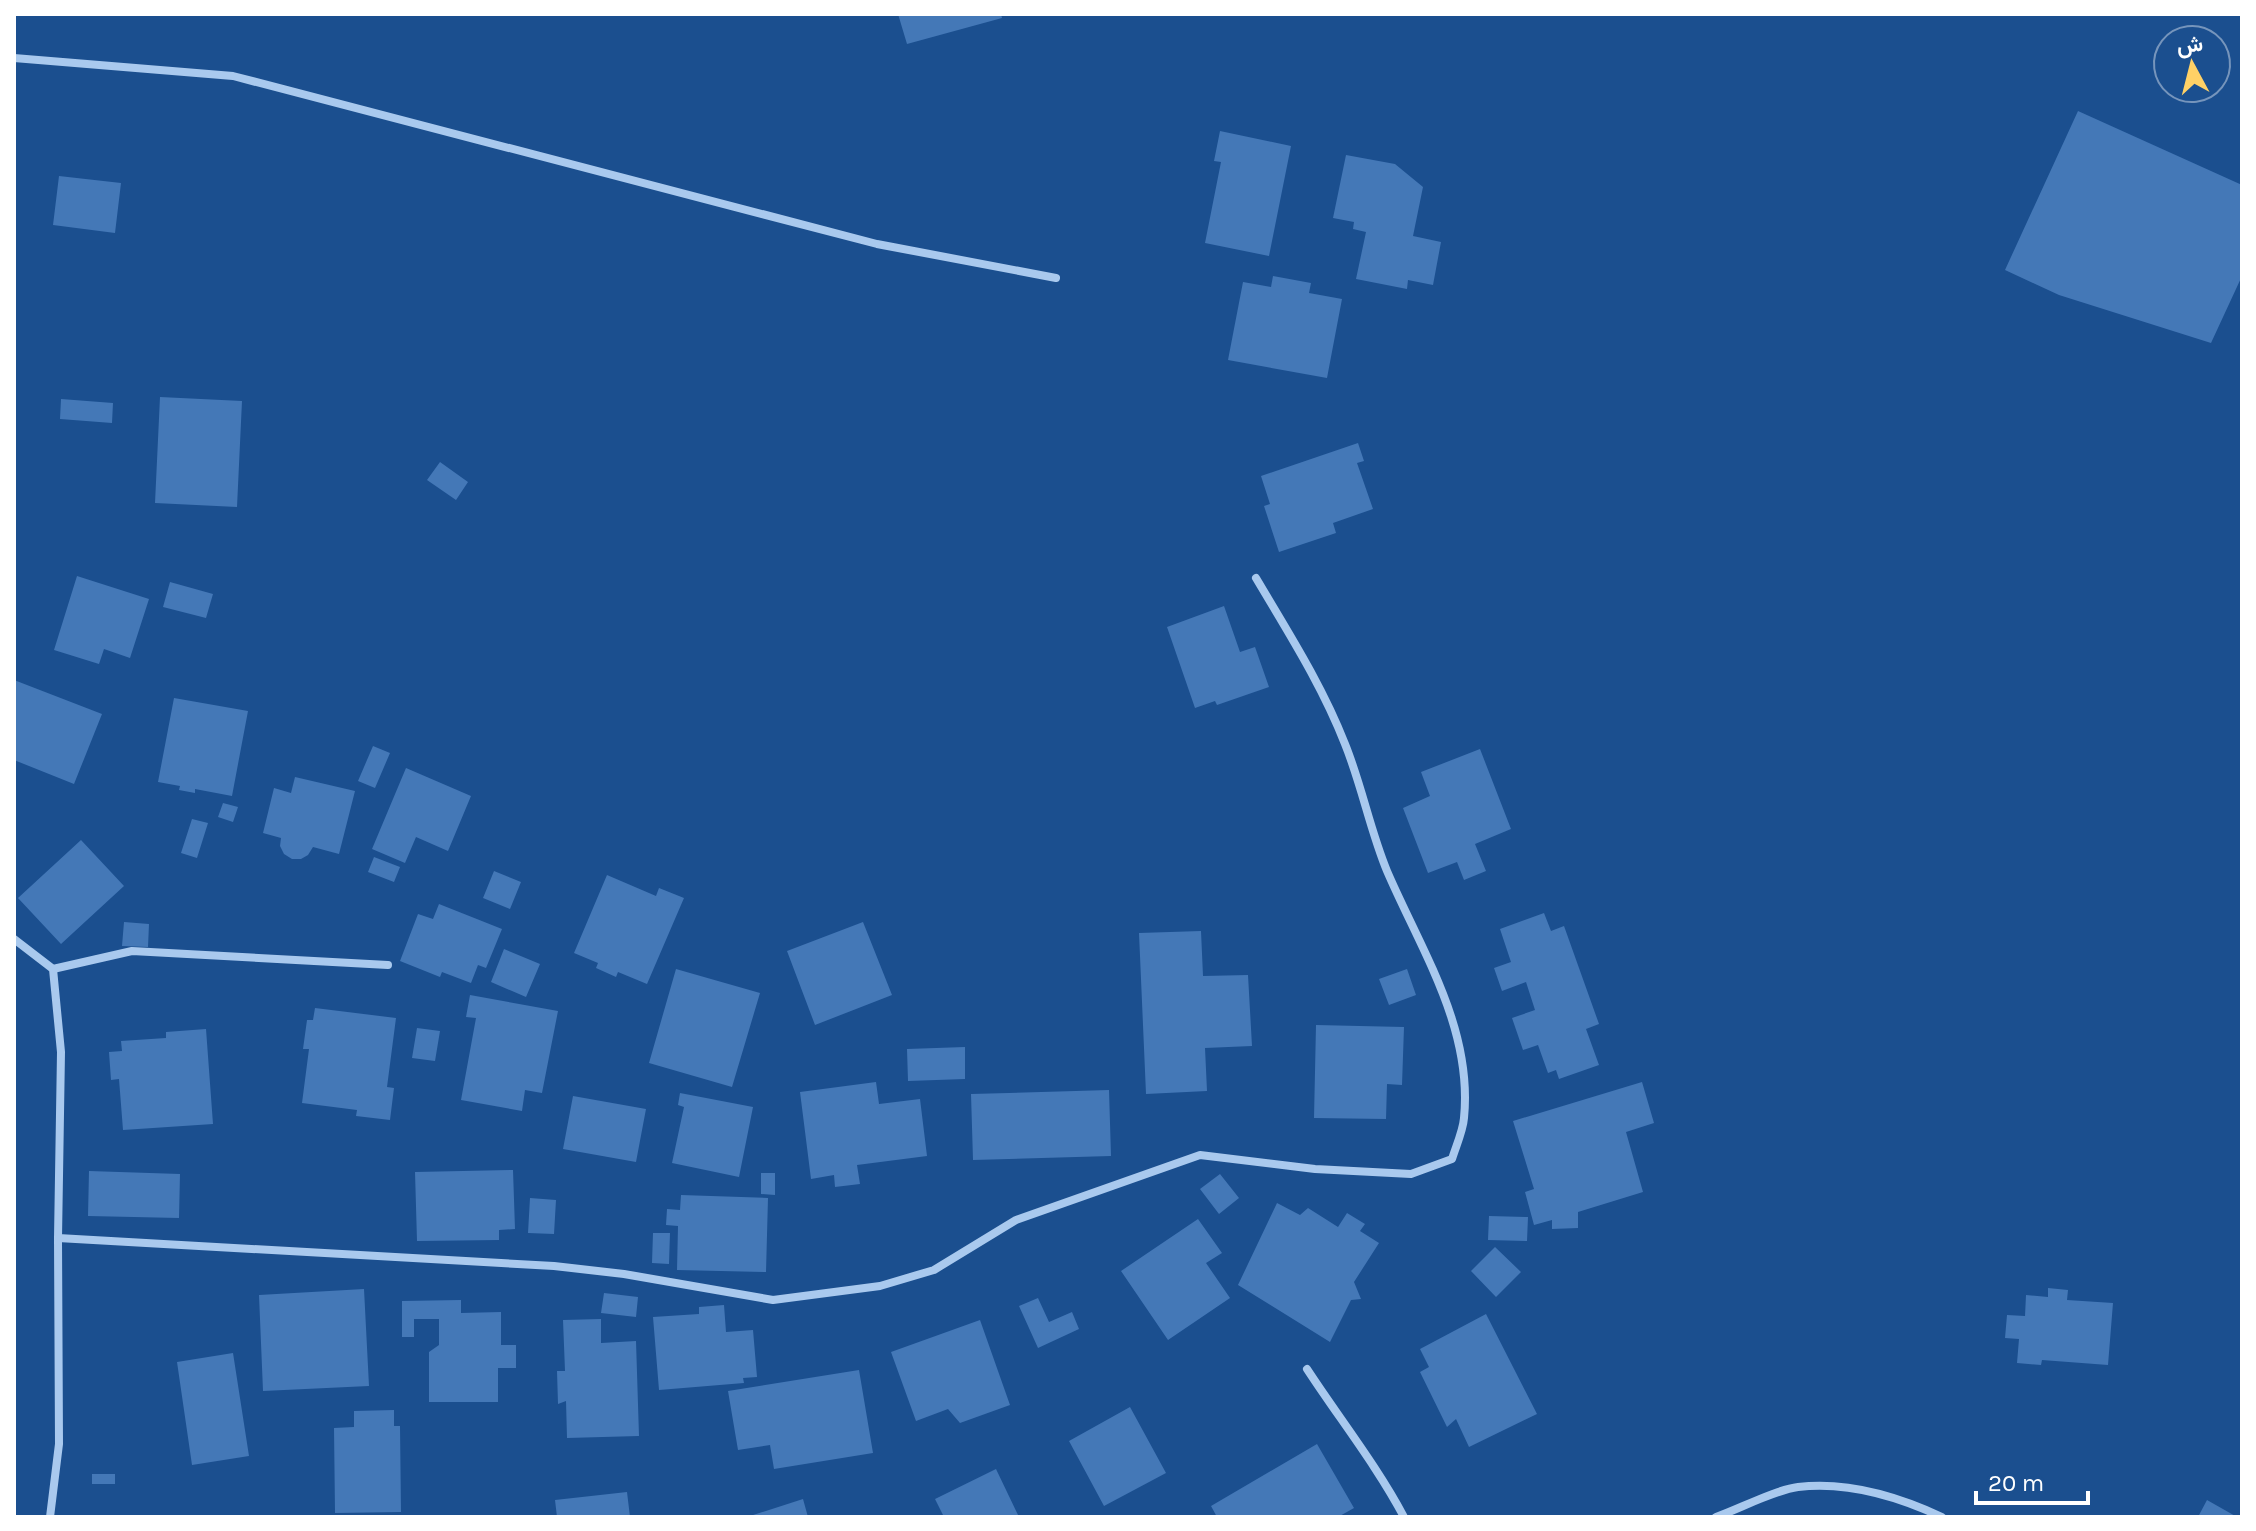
<svg xmlns="http://www.w3.org/2000/svg" width="2256" height="1531" font-family="Karla,Vazirmatn,sans-serif">
  <style>
    .building { fill: #4478b7 }
    .lines { fill: none; stroke-linecap: round; stroke-linejoin: round }
    .street { stroke: #a9c9ee; stroke-width: 8 }
  </style>
  <rect width="100%" height="100%" fill="#1b4f8f"/>
  <path class="building" d="M898,14H1001L1002,18L907,44Z
    M2078,111L2242,185V276L2211,343L2059,295L2005,270Z
    M1220,131L1291,146L1269,256L1205,243L1221,162L1214,161Z
    M1346,155L1395,164L1423,187L1413,236L1441,242L1433,285L1408,280L1407,289L1356,279L1366,232L1353,229L1354,222L1333,218Z
    M59,176L121,183L115,233L53,225Z
    M1273,276L1311,283L1309,293L1342,299L1327,378L1228,360L1243,282L1271,287Z
    M160,397L242,401L237,507L155,503Z
    M61,399L113,403L112,423L60,419Z
    M1358,443L1364,461L1357,463L1373,509L1333,523L1336,533L1279,552L1264,506L1270,504L1261,476Z
    M440,462L468,482L456,500L427,480Z
    M77,576L149,599L130,658L104,649L99,664L54,650Z
    M170,582L213,594L206,618L163,607Z
    M1224,606L1240,652L1255,647L1269,687L1217,705L1215,701L1195,708L1167,627Z
    M14,680L102,714L74,784L14,760Z
    M174,698L248,711L232,796L195,789V793L179,790L180,786L158,782Z
    M373,746L390,753L375,788L358,781Z
    M1480,749L1511,829L1475,844L1486,871L1464,880L1457,862L1428,873L1403,808L1430,796L1421,772Z
    M406,768L471,796L448,851L416,837L405,863L372,849Z
    M295,777L355,791L339,854L313,847L308,855L301,859H292L284,854L280,846L281,838L263,833L274,788L291,793Z
    M223,803L238,807L233,822L218,817Z
    M192,819L208,823L197,858L181,853Z
    M81,840L124,886L61,944L18,898Z
    M374,857L400,867L394,882L368,872Z
    M494,871L521,882L510,909L483,898Z
    M607,875L656,896L659,888L684,898L647,984L618,972L616,977L596,968L598,963L574,953Z
    M439,904L502,929L486,968L478,965L471,983L442,972L440,977L400,961L418,914L433,919Z
    M1544,913L1551,931L1564,926L1599,1024L1586,1029L1599,1065L1559,1079L1556,1070L1548,1073L1538,1045L1523,1050L1512,1018L1535,1010L1526,982L1502,991L1494,968L1511,962L1500,929Z
    M124,922L149,924L148,947L122,946Z
    M863,922L892,995L815,1025L787,951Z
    M1201,931L1203,976L1248,975L1252,1046L1205,1048L1207,1091L1146,1094L1139,933Z
    M504,949L540,964L526,997L491,982Z
    M676,969L760,993L732,1087L649,1063Z
    M1407,969L1416,995L1389,1005L1379,979Z
    M470,995L558,1011L542,1093L525,1090L522,1111L461,1100L476,1018L466,1017Z
    M315,1008L396,1018L387,1087L394,1088L390,1120L356,1116L357,1110L302,1103L309,1049H303L307,1020H313Z
    M1316,1025L1404,1027L1402,1085L1387,1084L1386,1119L1314,1118Z
    M417,1028L440,1031L435,1061L412,1058Z
    M206,1029L213,1124L123,1130L119,1079L111,1080L109,1052L122,1051L121,1041L166,1038V1032Z
    M965,1047V1079L908,1081L907,1049Z
    M876,1082L879,1104L920,1099L927,1156L857,1165L860,1184L835,1187L834,1175L811,1179L800,1092Z
    M1642,1082L1654,1123L1626,1132L1643,1192L1578,1212V1228L1552,1229V1220L1534,1225L1525,1192L1534,1189L1513,1121Z
    M1109,1090L1111,1156L973,1160L971,1094Z
    M680,1093L753,1107L739,1177L672,1163L684,1107L678,1105Z
    M573,1096L646,1109L636,1162L563,1149Z
    M513,1170L515,1229L499,1230V1240L417,1241L415,1172Z
    M89,1171L180,1174L179,1218L88,1216Z
    M761,1173H775V1195L761,1194Z
    M1220,1174L1239,1198L1219,1214L1200,1189Z
    M681,1195L768,1198L766,1272L677,1270L678,1226L666,1225L667,1209L680,1210Z
    M530,1198L556,1200L554,1234L528,1233Z
    M1277,1203L1300,1215L1308,1208L1338,1227L1347,1213L1365,1224L1360,1231L1379,1243L1354,1282L1361,1299L1351,1300L1330,1342L1238,1285Z
    M1489,1216L1528,1217L1527,1241L1488,1240Z
    M1198,1219L1222,1253L1206,1263L1230,1298L1168,1340L1121,1271Z
    M653,1233H670L669,1264L652,1263Z
    M1495,1247L1521,1272L1496,1297L1471,1271Z
    M2048,1288L2068,1290L2067,1300L2113,1303L2108,1365L2042,1360L2041,1365L2017,1363L2019,1339L2005,1338L2007,1315L2025,1316L2026,1295L2048,1297Z
    M364,1289L369,1386L263,1391L259,1295Z
    M604,1293L638,1297L636,1317L601,1313Z
    M1038,1298L1049,1322L1072,1312L1079,1329L1038,1348L1019,1306Z
    M461,1300V1313L501,1312V1345H516V1368H498V1402H429V1352L439,1345V1319H414V1337H402V1301Z
    M724,1305L726,1332L753,1330L757,1377L743,1378L744,1383L659,1390L653,1317L699,1314V1307Z
    M1486,1314L1537,1414L1469,1447L1456,1419L1447,1427L1420,1372L1429,1367L1420,1349Z
    M601,1319V1343L636,1341L639,1436L567,1438L566,1401L558,1404L557,1371H565L563,1320Z
    M980,1320L1010,1405L960,1423L948,1409L916,1421L891,1352Z
    M233,1353L249,1456L192,1465L177,1362Z
    M859,1370L873,1453L774,1469L770,1445L738,1450L728,1391Z
    M1130,1407L1166,1473L1104,1506L1069,1441Z
    M394,1410V1426H400L401,1512L335,1513L334,1428L354,1427V1411Z
    M1317,1444L1354,1508L1338,1517H1217L1211,1506Z
    M996,1469L1019,1517H944L935,1499Z
    M92,1474H115V1484H92Z
    M627,1492L630,1517H557L555,1500Z
    M803,1499L808,1517H750V1516Z
    M2207,1500L2237,1517H2198Z"/>
  <g class="lines">
    <path class="street" d="M14,58L233,76L877,244L1056,278
      M14,939L53,969L61,1052L58,1238L59,1444L50,1517
      M53,969L132,951L388,965
      M58,1238L554,1266L624,1274L773,1300L880,1286L934,1270L1016,1220L1200,1155L1315,1169L1411,1174L1452,1159C1456,1146 1463,1131 1464,1118C1473,1028 1421,950 1387,871C1370,830 1362,786 1345,744C1322,685 1288,632 1256,578
      M1307,1369C1339,1418 1377,1466 1404,1517
      M1716,1517C1739,1509 1775,1490 1798,1487C1848,1481 1897,1496 1942,1517"/>
  </g>
  <rect width="2256" height="1531" fill="none" stroke="#ffffff" stroke-width="32"/>
  <g transform="translate(2192 64) rotate(353)"><circle r="38" fill="#1b4f8f" stroke="#7695bc" stroke-width="2"/>
  <path d="M0-6L14 30L0 20L-14 30Z" fill="#ffd166"/>
  <text y="-12" font-size="22" font-weight="bold" text-anchor="middle" fill="#ffffff">ش</text>
  </g>
  <path d="M1976 1491v12h112v-12" fill="none" stroke="#ffffff" stroke-width="4"/>
  <text x="1988" y="1491" font-size="24" fill="#ffffff" stroke="#1b4f8f" stroke-width="6" paint-order="stroke">20 m</text>
</svg>
